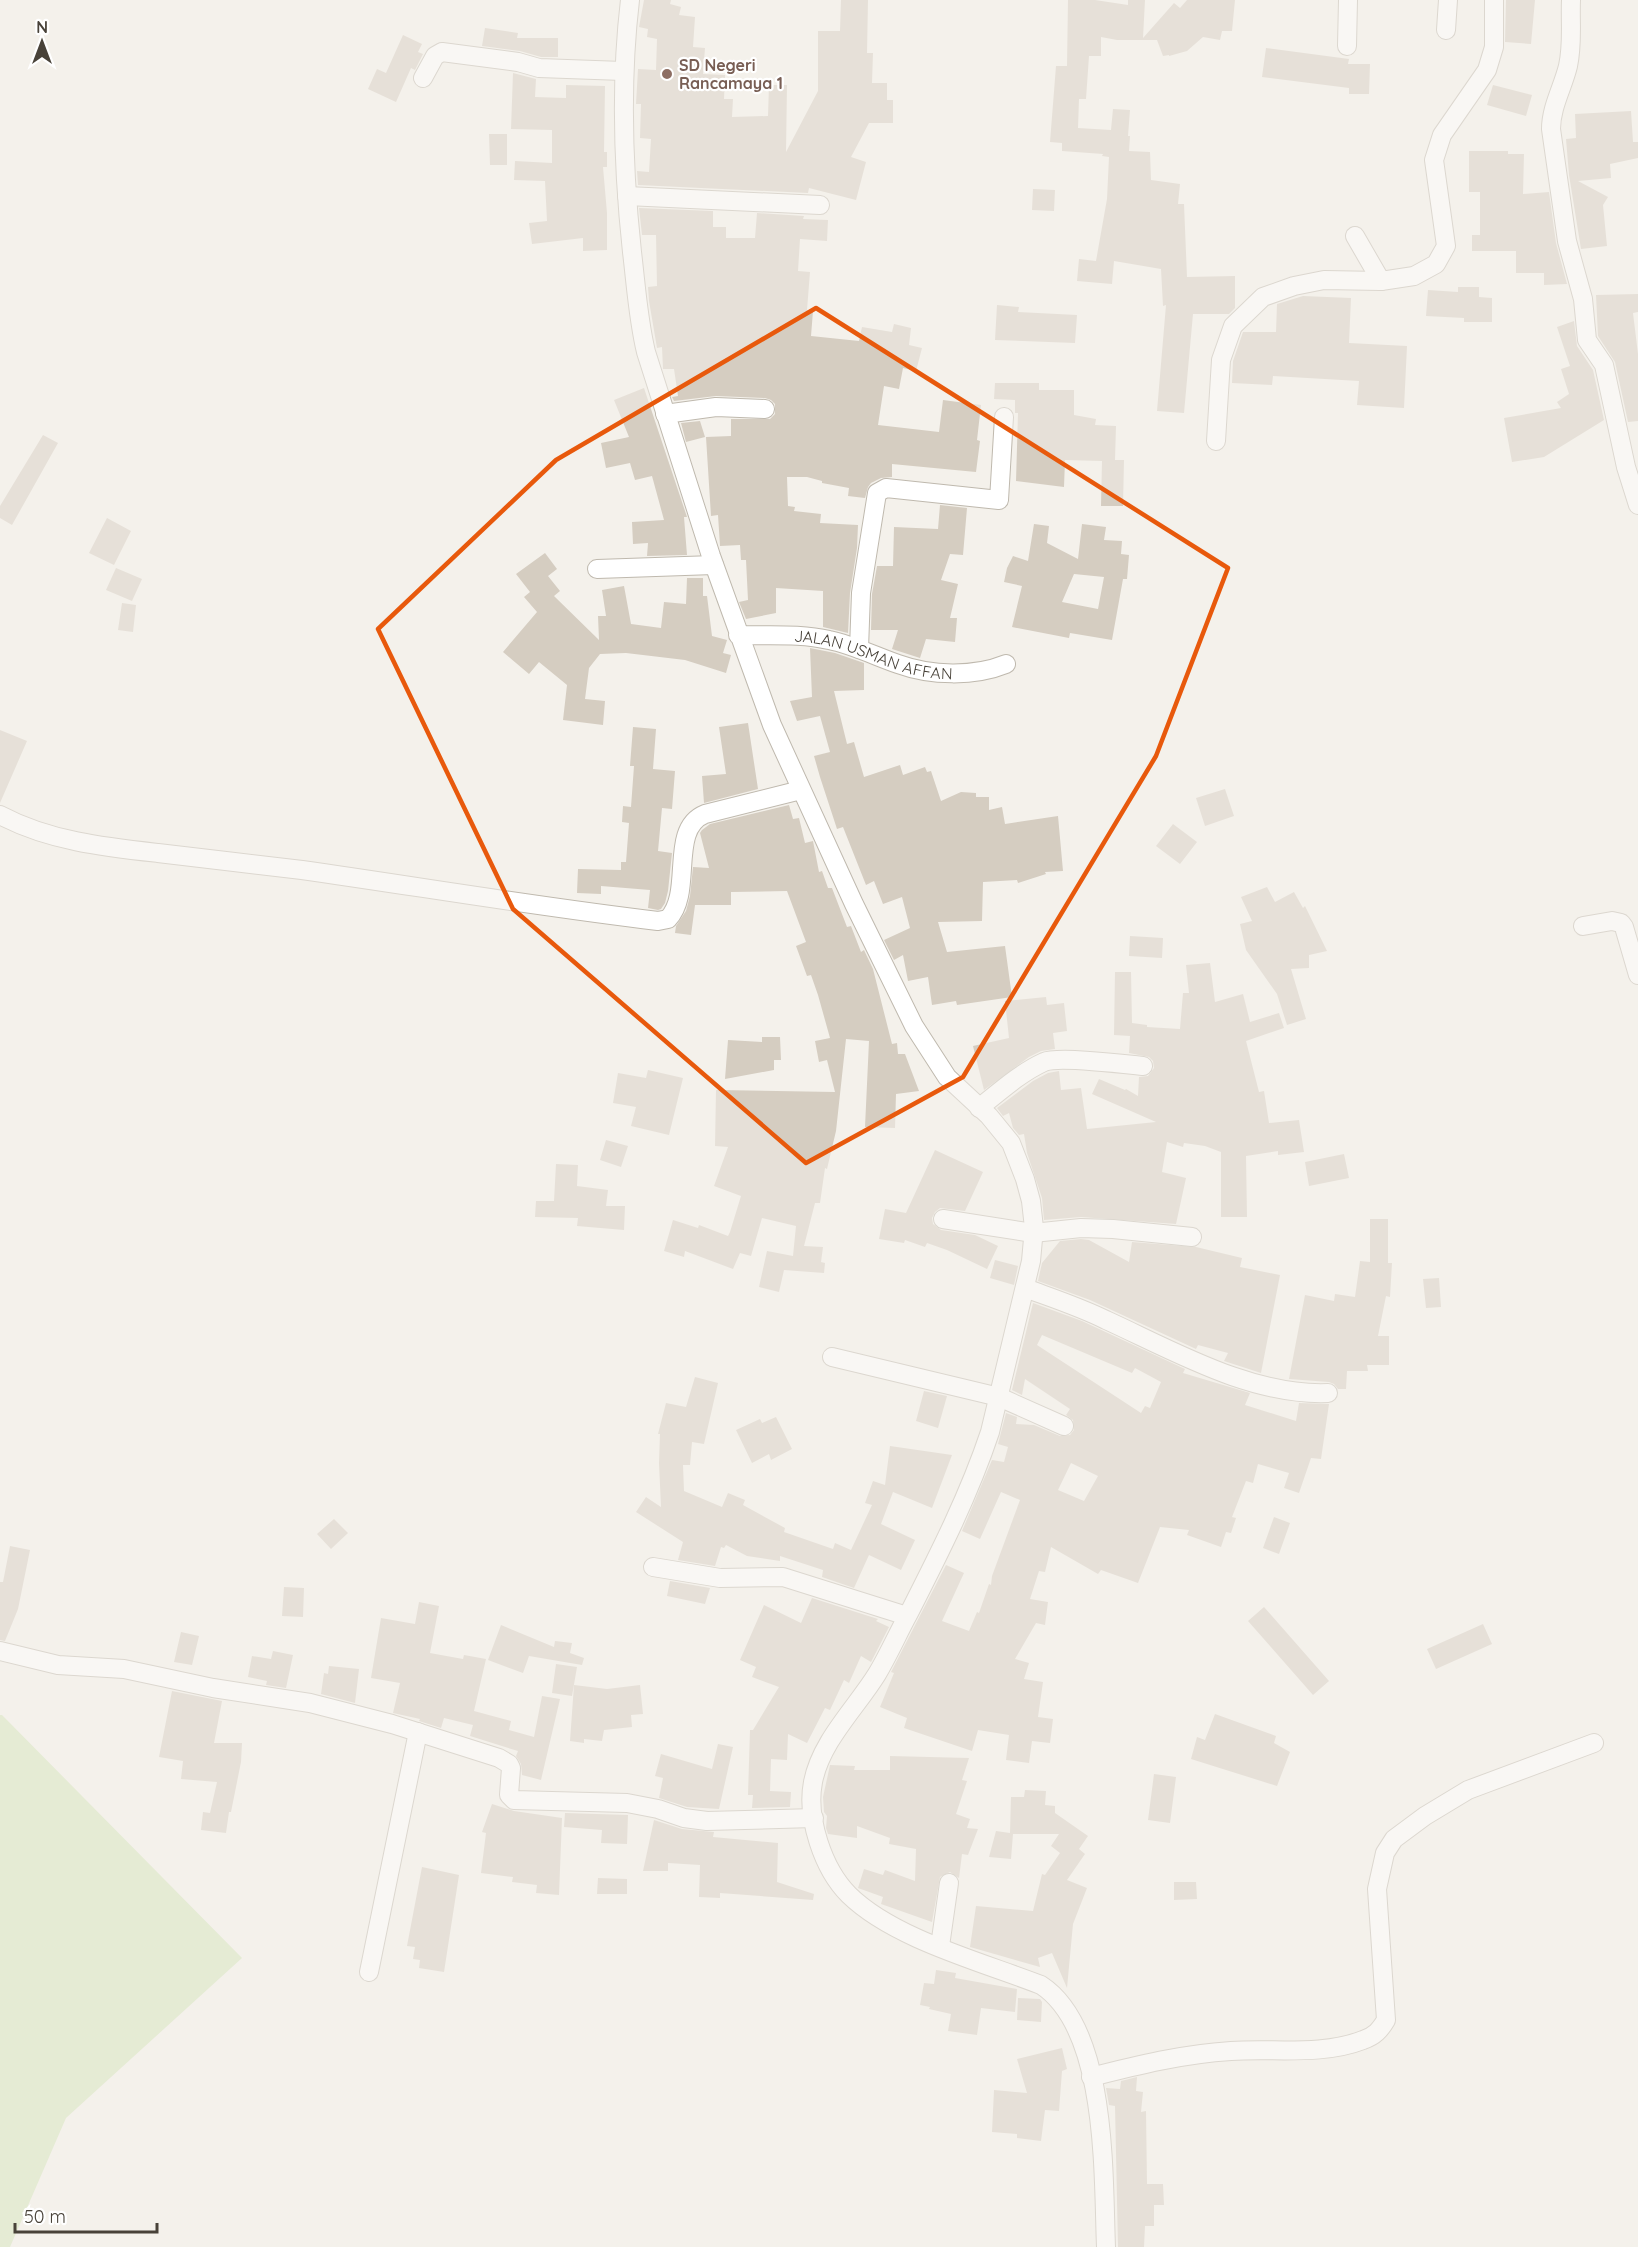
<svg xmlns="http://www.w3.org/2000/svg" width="1638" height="2247" font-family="Quicksand,sans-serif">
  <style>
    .green { fill: #d2e5b8 }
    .building { fill: #d5cdc1; fill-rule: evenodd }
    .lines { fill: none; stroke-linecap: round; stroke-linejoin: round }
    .minor-casing { stroke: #bfb9ae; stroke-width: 20 }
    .minor { stroke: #fff; stroke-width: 18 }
    .marked { fill: none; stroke: #e8590c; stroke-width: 4.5; stroke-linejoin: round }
    .education-dot { fill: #8d6e63; stroke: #fff; stroke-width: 2 }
    .labels { text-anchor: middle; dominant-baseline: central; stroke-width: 4.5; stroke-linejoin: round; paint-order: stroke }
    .education-label { font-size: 16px; font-weight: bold; fill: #785e54; stroke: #fff; text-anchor: start }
    .street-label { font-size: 16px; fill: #484239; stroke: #fff }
  </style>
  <rect width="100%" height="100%" fill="#f4f1eb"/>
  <path class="green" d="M0,1715H2L242,1958L66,2118L10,2247H0Z"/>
  <path class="building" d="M644,0H671L670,4L681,7L679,15L695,17L693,47L705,48L703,74L725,75L724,99H733L732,117L768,116L769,85H787L786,152L818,91V31H840L841,0H868L867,53H873L872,83H887V100H893V123H869L851,157L866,162L856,200L809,188L808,193L638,185L637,171L649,172L651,139L640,138L641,104H636L638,69L656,70L657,39L647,37L648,29L639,27Z
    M1068,0H1095L1128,5V0H1145L1143,38L1174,3L1180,8L1187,0H1235L1232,31H1222L1220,40L1203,37L1187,51L1169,56V55L1163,56L1157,40H1117L1101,37V56H1089L1086,99H1079L1078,128L1111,130L1113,109L1130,110L1128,136H1130L1129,151L1150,152L1151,180L1180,184L1178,204H1184L1187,277L1235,276V308L1229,314H1193L1184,413L1157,411L1166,305L1163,306L1161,269L1114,261L1112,284L1077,281L1079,259L1096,261L1107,199L1109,157L1102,156L1103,154L1062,151V143L1050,142L1056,66H1067Z
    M1506,0H1535L1531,44L1505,42Z
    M485,28L518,33L517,38H558V57H541L520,51L482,46Z
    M403,35L422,44L418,52L423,54L415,70L411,68L396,102L368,89L377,69L386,73Z
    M1266,48L1349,59L1348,64H1370L1369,94H1349V88L1262,77Z
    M513,73L536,79L535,97L566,98V85L605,86L604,152H607V167H603L607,213V250L583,251V238L532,244L529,223L547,221L545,181L514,180L515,161L552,163V130L511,129Z
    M1493,85L1532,95L1526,116L1487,105Z
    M1631,111L1633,142H1638V158L1610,164L1611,178L1578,181L1608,197L1603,205L1607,246L1581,249L1569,175L1566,139L1576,138L1575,114Z
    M489,134H507V165H490Z
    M1469,151H1508V154H1524L1523,194L1549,192L1556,243L1567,284L1544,285V273H1516V251H1472V235H1480V192H1469Z
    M1033,189L1055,190L1054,211L1032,210Z
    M639,208L713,211V227H726V238H755L757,213L804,216L803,219L828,220L827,241L800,239L798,271L810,272L807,310L813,311L811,336L859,341L862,327L892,332L894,324L911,328L909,345L922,348L916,371L903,368L899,389L884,386L878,425L939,432L943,400L981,405L977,440L980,441L976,472L892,464V477L881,478L871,483L868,487L865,498L848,496L849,488L822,483V481L807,477H787L788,506L795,507L794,511L821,514L820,523L858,525L857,548L850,593L848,633L823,627V591L776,588V613L746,619L739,602L748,600L746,560H741L740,545L720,546L718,515L711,516L706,437L731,436V419H770L775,414V404L771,400L765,398L716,396L674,401L672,397L678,396L674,369H663L662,347L657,348L649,301L648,287L657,286L656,235H642Z
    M1458,287H1479V297L1492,298V322H1464V318L1426,316L1428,290L1458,292Z
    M1638,294V312L1633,313L1638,354V421L1628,422L1615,362L1598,336L1596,295Z
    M1303,296L1351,298L1349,343L1407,346L1404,408L1357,405L1359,381L1273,376L1272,385L1232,383L1233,361L1243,332H1276L1277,304Z
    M997,305L1019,307L1018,312L1077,315L1075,343L995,340Z
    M1574,321L1577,346L1593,370L1604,420L1544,457L1512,462L1504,418L1561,408L1557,402L1569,394L1561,369L1570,366L1557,327Z
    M995,383H1039V390H1074V415L1096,419L1095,425L1116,426L1115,460H1124L1123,506H1101L1102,461L1065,460L1064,487L1016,481L1018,413H1015V400L994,399Z
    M644,388L687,517H684L687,555L647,556L648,543L633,544L632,522L664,520L652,476L635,480L630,463L606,468L601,443L629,437L614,400Z
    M700,421L705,437L686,442L681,423Z
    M43,435L58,443L12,525L0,518V506Z
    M940,505L967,508L963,555L950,554L941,580L958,584L950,618H957L955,642L926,639L920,658L892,649L898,630H871L872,594L877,566H893L894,527L938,529Z
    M107,518L131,531L114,565L89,553Z
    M1034,524L1049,526L1047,543L1078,559L1082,524L1106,527L1104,540L1122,541L1121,554L1129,555L1127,579H1123L1112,640L1070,633L1069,638L1012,627L1022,586L1004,582L1007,568L1013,556L1028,561ZM1074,574L1104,577L1098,609L1062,602Z
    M545,553L557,569L548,576L560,591L554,596L599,640L598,616H606L602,590L624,586L631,624L661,628L664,602L686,604L687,578H703V596H707L712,636L727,640L723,653L731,655L726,673L685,660L626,653L600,654L589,668L585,699L605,701L603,725L563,720L567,685L539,662L529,674L503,652L537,612L524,597L530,592L516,574Z
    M116,568L142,579L132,601L106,590Z
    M122,603L136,605L133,632L118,630Z
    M810,648L835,653L864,663V690L834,691L847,744L854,742L864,777L900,765L903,775L925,767L927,772L931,771L941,801L961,792L976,793V797H989V810L1002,807L1005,824L1058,816L1063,871L1045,872L1046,874L1018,883L1017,880L983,882L982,921L938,922L947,952L1005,946L1012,997L957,1005L956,1001L932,1005L928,977L908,981L903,955L894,960L884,940L910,928L902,897L883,904L874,881L866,885L843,827L837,829L820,777L814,756L830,752L820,716L797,721L790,701L812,697Z
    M748,723L758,789L704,803L702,776L726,774L719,727Z
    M633,727L656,729L653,769L675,771L672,809L662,808L658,851L672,853L668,891L665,903L661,909L658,910L648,908L650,890L601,886V894L577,893L578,869L621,870V862H626L629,823L622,822L623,806L631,807L634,766H630Z
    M0,730L27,741L0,803Z
    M1225,789L1234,816L1205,826L1196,798Z
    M789,805L793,819L799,818L805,843L813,841L819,872L822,871L828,888H832L847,927L851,926L861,952L864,950L873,969L892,1044L897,1043L898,1054H905L919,1091L896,1094L895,1128L865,1127L869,1041L846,1039L836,1131L827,1169L825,1168L820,1203H815L804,1246L823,1247L821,1262L825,1263L824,1273L784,1270L779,1292L759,1287L767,1251L793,1256L796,1226L762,1218L751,1256L740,1253L733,1269L685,1251L684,1257L664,1251L673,1220L698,1228L699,1225L728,1236L730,1232L741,1196L714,1186L728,1147L715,1146L716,1090L835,1092L827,1060L819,1062L815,1041L830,1038L818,995L811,975L807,976L796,946L806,942L787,891L731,892V905H695L691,935L675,933L676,926L686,911L690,896L693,867L709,868L700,833L702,830L710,824Z
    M1173,824L1197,842L1180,864L1156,846Z
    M1267,887L1275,902L1294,892L1303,908L1305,906L1327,951L1309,955V968L1291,969L1306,1019L1287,1025L1277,994L1246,950L1240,924L1252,921L1241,897Z
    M1130,936L1163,938L1162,958L1129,956Z
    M1210,963L1215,1002L1243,994L1250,1022L1279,1013L1284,1028L1246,1041L1259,1092L1264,1091L1269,1123L1299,1120L1304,1152L1278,1155V1151L1246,1156L1247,1217H1221V1152L1205,1146L1184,1143L1183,1147L1167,1142L1162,1172L1186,1178L1176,1224L1081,1217L1044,1220L1042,1198L1027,1153L1024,1134L1019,1135L1013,1128L1009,1113L1003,1116L997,1108L1033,1081L1048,1073L1059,1071L1061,1090L1081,1088L1087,1129L1156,1122L1092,1094L1099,1079L1125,1090L1126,1089L1138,1096L1139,1077L1148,1076L1154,1068L1153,1061L1149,1057L1129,1053L1130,1036L1114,1035L1115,972H1131L1132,1023L1147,1025V1027L1180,1029L1183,993H1189L1186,965Z
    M1046,997L1047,1005L1064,1003L1067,1031L1053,1033L1055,1049L1041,1051L1029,1057L984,1090L973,1046L1009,1038L1005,1001Z
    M762,1037H780L781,1060H774V1070L725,1079L728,1040L762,1042Z
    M648,1070L683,1078L669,1135L631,1126L636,1107L613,1103L618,1073L646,1078Z
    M606,1140L628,1146L621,1167L600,1160Z
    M935,1150L983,1172L965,1211L940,1208L935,1212L932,1218L933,1224L941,1230L975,1235L998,1246L987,1269L947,1250L927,1243L925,1247L905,1240L904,1243L879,1239L885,1209L906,1213Z
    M1344,1154L1349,1178L1309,1186L1305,1162Z
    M556,1164L578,1165L577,1186L608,1190L606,1206H625L624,1230L577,1226L578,1218L535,1217L536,1201H554Z
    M1370,1219H1388V1263H1392L1390,1297L1386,1296L1378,1336H1389V1365H1367L1368,1371H1347L1346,1389H1338L1334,1384L1329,1382L1289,1379L1305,1295L1334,1301L1335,1294L1355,1297L1360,1261L1370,1262Z
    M1081,1239L1089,1240L1129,1262L1132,1242L1196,1247L1242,1258L1240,1267L1280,1275L1261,1373L1224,1361L1228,1353L1198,1345L1196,1349L1090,1300L1038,1281L1042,1263L1060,1241Z
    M995,1260L1018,1266L1014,1285L990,1278Z
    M1439,1278L1441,1307L1426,1308L1423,1279Z
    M1033,1303L1082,1321L1185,1369L1183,1373L1250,1393L1245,1405L1296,1421L1299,1403L1329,1404L1321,1459L1311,1458L1299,1493L1284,1488L1289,1473L1258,1464L1253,1483L1246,1481L1232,1517L1236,1518L1231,1533L1226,1532L1221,1547L1187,1535L1189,1530L1160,1527L1138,1583L1101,1570L1098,1574L1051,1547L1045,1572L1039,1571L1030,1599L1048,1602L1045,1625L1036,1623L1015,1659L1029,1663L1024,1679L1043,1682L1038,1717L1053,1719L1050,1743L1032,1741L1029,1763L1006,1760L1009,1735L978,1730L972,1751L904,1728L907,1718L880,1707L894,1673L891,1672L946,1565L964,1573L942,1621L969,1631L977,1612L979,1613L989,1584L991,1585L992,1576L1020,1500L1001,1492L980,1539L962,1531L992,1460L1004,1462L1008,1447L998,1444L1006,1413L1017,1417L1016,1424L1034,1425L1060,1436L1070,1435L1074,1430L1073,1420L1066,1415L1070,1409L1025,1379L1022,1395L1012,1390ZM1042,1335L1132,1373L1135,1368L1161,1382L1150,1408L1145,1406L1141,1413L1037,1345ZM1071,1463L1098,1476L1084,1501L1058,1490Z
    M695,1377L718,1383L704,1444L692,1442L690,1465H683L684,1491L722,1507L728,1493L745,1500L743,1505L785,1528L784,1532L833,1549L835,1543L851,1550L872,1505L865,1503L873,1481L885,1485L890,1446L952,1455L932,1508L893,1492L881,1524L915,1540L901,1570L869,1555L854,1588L822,1577L823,1570L780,1556V1561L747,1556L726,1545L724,1548L721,1547L715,1566L678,1560L683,1542L636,1512L646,1497L661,1507L659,1463L660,1434H658L666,1403L686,1407Z
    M924,1391L947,1396L938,1428L916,1421Z
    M776,1417L792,1449L771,1460L769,1454L752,1463L736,1430L760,1419L762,1423Z
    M1274,1517L1290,1523L1279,1554L1263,1548Z
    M334,1519L348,1533L331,1549L317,1534Z
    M10,1546L30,1550L18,1609L5,1641L0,1640V1582H3Z
    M670,1581L710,1588L705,1604L667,1596Z
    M284,1587L304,1588L303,1617L282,1616Z
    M812,1598L878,1619L876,1621L889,1627L871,1662L861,1656L849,1683L844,1680L830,1710L825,1708L807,1743L788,1734L787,1760L771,1759L770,1791L791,1792L790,1807L752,1808L753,1795H748L750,1730H753L779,1687L752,1677L756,1667L740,1660L764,1605L801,1623Z
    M419,1602L439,1606L430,1653L463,1659L464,1655L486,1659L474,1711L511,1721L509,1730L534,1737L542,1696L560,1699L541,1780L522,1775L521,1764L516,1756L518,1751L470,1736L473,1725L444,1718L441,1728L419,1721L420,1719L393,1713L400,1683L371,1678L381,1618L415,1624Z
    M1264,1607L1329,1681L1313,1695L1248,1621Z
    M1483,1624L1492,1644L1436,1669L1427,1649Z
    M501,1625L554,1647L555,1641L572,1643L570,1653L584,1658L582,1665L529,1656L523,1673L488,1660Z
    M181,1632L199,1636L192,1665L174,1662Z
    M273,1651L293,1655L286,1688L266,1685L267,1681L248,1677L252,1656L271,1659Z
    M556,1664L577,1667L572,1696L552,1693Z
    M329,1666L359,1669L355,1703L321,1694L324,1673L328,1674Z
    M574,1685L607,1689L640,1685L643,1714L631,1715L632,1727L604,1730L602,1741L584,1739V1743L570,1741Z
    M172,1691L222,1701L214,1743H242L241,1762L231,1812H229L226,1833L201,1830L203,1812L210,1813L217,1782L181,1779L183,1761L159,1757Z
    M1215,1714L1276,1736L1274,1743L1290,1752L1277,1786L1191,1759L1197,1737L1205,1740Z
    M718,1744L733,1747L719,1809L687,1807L659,1798L663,1778L655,1776L661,1754L712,1769Z
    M890,1756L969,1758L962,1780L967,1781L956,1814L970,1819L967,1828L978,1829L968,1855L962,1854L959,1878L950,1872L940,1877L932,1922L881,1904L883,1897L858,1888L864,1869L883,1875L885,1870L915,1881L916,1849L889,1844L890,1838L857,1826V1838L828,1834L826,1828L827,1816L824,1812L823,1797L830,1765L855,1766L854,1770H890Z
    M1154,1774L1176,1777L1170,1823L1148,1820Z
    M1025,1790L1046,1791L1045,1805L1055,1806V1813L1088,1836L1079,1849L1085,1854L1067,1880L1087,1888L1073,1924L1067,1988L1052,1953L1038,1958L1040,1967L970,1947L976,1906L1033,1911L1042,1874L1045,1875L1060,1853L1051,1846L1059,1834H1013L1011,1859L989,1857L996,1831L1010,1833L1011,1797H1024Z
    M492,1804L514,1811L562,1818L559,1895L536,1893L537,1885L512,1882L513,1877L481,1873L486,1833L482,1832Z
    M565,1813L628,1815L627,1844L601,1843L602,1830L564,1827Z
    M654,1820L682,1829L714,1832L713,1837L778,1843L777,1882L814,1894L813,1900L720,1893V1898L699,1897L700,1865L668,1863V1871H643Z
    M422,1867L459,1875L444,1972L419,1968L420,1960L413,1959L415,1947L407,1946Z
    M598,1878L627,1879V1894H597Z
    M1174,1882H1196L1197,1899L1174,1900Z
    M936,1970L956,1973L955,1978L1017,1989L1015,2012L981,2008L977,2035L948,2031L951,2014L929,2009L930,2007L920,2005L924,1983L934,1984Z
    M1018,1998L1040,1999L1042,2002L1041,2022L1017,2020Z
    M1062,2048L1067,2069L1062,2071L1059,2111L1045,2110L1041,2141L1017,2138V2134L992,2132L994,2090L1027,2093L1017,2059Z
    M1137,2077L1136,2091L1143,2092L1141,2112L1146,2111L1147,2184H1163L1164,2205H1154V2226H1145L1144,2247H1118L1115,2106L1109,2105L1106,2088L1120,2089L1121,2081Z"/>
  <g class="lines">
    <g class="minor-casing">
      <g id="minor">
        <path d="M630,0C620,84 623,168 632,252C636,285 638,319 646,352L711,556L772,725L854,904L914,1026L947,1077L989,1116L1011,1143L1025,1179L1031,1201L1034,1228L1031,1261L990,1432C969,1495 939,1554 909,1613C898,1633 889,1654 877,1674C856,1708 821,1741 813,1782C806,1818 823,1869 849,1895C894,1939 982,1962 1041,1985C1108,2029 1103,2175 1106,2247"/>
        <path d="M1571,0C1570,22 1573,44 1568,66C1563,87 1551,107 1551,129L1567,241L1583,299L1587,340L1604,365L1626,467L1638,505"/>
        <path d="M1446,30L1448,0"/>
        <path d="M1347,46L1348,0"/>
        <path d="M423,78L435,56L442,52L518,62L539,68L623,71"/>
        <path d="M627,196L820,205"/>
        <path d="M1355,236L1381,281"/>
        <path d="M665,414L716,407L765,409"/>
        <path d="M1216,441L1221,360L1233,326L1263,297L1294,286L1324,280L1381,281L1414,276L1436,264L1446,246L1434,160L1442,135L1487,70L1494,47V0"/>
        <path d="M597,569L714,565"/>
        <path id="s1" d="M738,635C768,636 800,633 829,640C853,645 875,656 898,664C931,676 974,677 1006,664"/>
        <path d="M859,649L861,593L877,493L886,488L999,500L1004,417"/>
        <path d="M0,815C49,841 104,847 158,853C206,859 254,864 302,870C421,887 539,907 658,921L668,919C694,892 668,829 705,814L801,790"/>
        <path d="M1583,926L1612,921L1621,923L1624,927L1638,975"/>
        <path d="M979,1108C999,1092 1020,1073 1044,1062C1058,1056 1124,1064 1143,1066"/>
        <path d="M943,1219L1033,1233L1081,1228L1113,1229L1192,1237"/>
        <path d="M1025,1288C1052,1298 1080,1307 1106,1320C1174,1351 1251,1396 1328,1393"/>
        <path d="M832,1357L999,1397L1064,1426"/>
        <path d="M653,1567L720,1578L783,1577L907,1616"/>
        <path d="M0,1651L58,1665L124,1669L213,1688L310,1703L392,1724L499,1758L509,1764L511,1768L509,1795L514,1800L627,1803L658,1809L684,1818L707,1821L814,1818"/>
        <path d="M940,1946L949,1883"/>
        <path d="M369,1972L418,1732"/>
        <path d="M1091,2077C1138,2065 1183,2054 1231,2051C1274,2048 1322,2056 1363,2040C1375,2036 1380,2030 1386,2020L1377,1889L1385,1853L1394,1839L1425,1816L1468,1790L1594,1743"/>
      </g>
    </g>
    <use href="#minor" class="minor"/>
  </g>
  <path d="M0 0H1638V2247H0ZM816,308L1228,568L1156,756L963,1077L806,1163L513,909L378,629L556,460Z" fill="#f4f1eb" fill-opacity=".55" fill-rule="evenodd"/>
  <path class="marked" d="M816,308L1228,568L1156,756L963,1077L806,1163L513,909L378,629L556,460Z"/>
  <circle class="education-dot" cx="667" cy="74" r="6"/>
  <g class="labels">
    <g class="education-label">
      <text x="679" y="65">SD Negeri<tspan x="679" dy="18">Rancamaya 1</tspan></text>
    </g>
    <g class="street-label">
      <text stroke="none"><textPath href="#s1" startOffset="138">JALAN USMAN AFFAN</textPath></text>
    </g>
  </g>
  <g transform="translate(42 42)" stroke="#ffffff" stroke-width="4.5" paint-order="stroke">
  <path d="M0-4.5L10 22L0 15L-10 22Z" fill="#484239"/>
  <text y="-9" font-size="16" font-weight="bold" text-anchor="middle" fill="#484239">N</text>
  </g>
  <path d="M15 2223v9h142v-9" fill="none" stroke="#484239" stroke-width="3"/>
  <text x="24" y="2223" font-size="18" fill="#484239" stroke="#ffffff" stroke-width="4.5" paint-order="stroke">50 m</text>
</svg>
